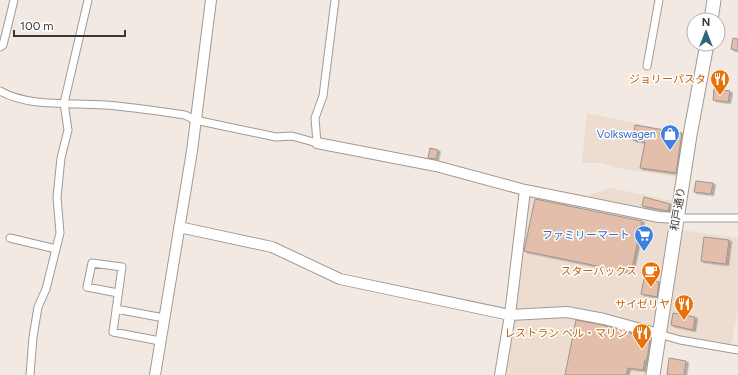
<svg xmlns="http://www.w3.org/2000/svg" width="738" height="375" font-family="Figtree,'Noto Sans JP',sans-serif">
  <style>
    .built { fill: #ecddd0 }
    .building { fill: #e2beab; stroke: #9e948f; filter: url(#shadow) }
    .lines { fill: none; stroke-linecap: round; stroke-linejoin: round }
    .street-casing { stroke: #a29a93; stroke-width: 9 }
    .secondary-casing { stroke: #a29a93; stroke-width: 12 }
    .highway-casing { stroke: #a29a93; stroke-width: 15 }
    .street { stroke: #fff; stroke-width: 7 }
    .secondary { stroke: #fff; stroke-width: 10 }
    .highway { stroke: #fff; stroke-width: 13 }
    .labels { text-anchor: middle; dominant-baseline: central; stroke-width: 3; stroke-linejoin: round; paint-order: stroke }
    .food-label { font-size: 11px; fill: #c56008; stroke: #fff; text-anchor: end }
    .shop-label { font-size: 11px; fill: #366cbe; stroke: #fff; text-anchor: end }
    .street-label { font-size: 11px; fill: #3c3835; stroke: #fff }
  </style>
  <defs>
    <filter id="shadow"><feDropShadow dx="2.5" dy="1.5" stdDeviation="0" flood-color="#0004"/></filter>
  </defs>
  <rect width="100%" height="100%" fill="#f2e9e2"/>
  <path class="built" d="M587,113L690,135L684,178L623,169L601,163H582Z
    M610,188L679,202L675,229L738,238V309L731,348L659,334L653,375H500L525,190L585,202L591,194Z"/>
  <path class="building" d="M733,38L738,39V51L731,49Z
    M714,89L730,91L728,102L713,100Z
    M635,125L682,133L676,173L640,168L645,142L633,140Z
    M430,148L438,150L436,159L428,158Z
    M696,181L713,183L711,194L694,192Z
    M644,197L670,204L668,211L642,206Z
    M535,199L642,221L631,273L524,251Z
    M704,237L729,240L726,264L701,261Z
    M644,279L659,282L657,297L641,294Z
    M673,313L695,317L693,330L671,325Z
    M576,320L603,325L634,334V337L650,340L647,360H645L643,370L628,368L626,375H565Z
    M669,358L686,361L684,375H667Z"/>
  <g class="lines">
    <g class="street-casing">
      <path id="street" d="M0,47L3,45L14,0
        M647,66L659,0
        M0,91C31,108 71,102 105,105C132,107 158,111 185,115L195,120L276,137L292,136L317,143L315,118L323,96L335,0
        M677,218H738
        M10,238L56,249
        M118,293L87,287L92,263L122,267L113,332L160,341
        M116,309L164,318
        M659,334L680,340L738,350
        M30,375L33,337L38,307L46,289L60,233L57,197L61,158L68,130L64,103L88,0"/>
    </g>
    <g class="secondary-casing">
      <path id="secondary" d="M317,143L436,166L525,190L585,202L659,217L677,218
        M179,227L272,247L340,279L510,315L567,312L604,319L659,334
        M155,375L192,151L211,0
        M500,375L510,315L525,190"/>
    </g>
    <g class="highway-casing">
      <path id="highway" d="M711,20L714,0
        M653,375L690,135L707,44"/>
    </g>
    <use href="#street" class="street"/>
    <use href="#secondary" class="secondary"/>
    <use href="#highway" class="highway"/>
  </g>
  <defs>
    <g id="restaurant-pin" transform="scale(1)"><path d="M0 17L-7.5 6A9.5 9.5 0 1 1 7.5 6Z" fill="#e8710a" stroke="#fff"/><path d="M-5-6h1v4h1v-4h1v4h1v-4h1v5L-1.5 .5V6h-2V.5L-5-1ZM5-6V6H3V1.5H1.5Q1.5-4 5-6Z" fill="#fff"/></g>
    <g id="shop-pin" transform="scale(1)"><path d="M0 17L-7.5 6A9.5 9.5 0 1 1 7.5 6Z" fill="#3f7fe0" stroke="#fff"/><path d="M-5-2.5h2.3a2.7 3.5 0 0 1 5.4 0H5L5.5 6h-11ZM-1.5-2.5h3a1.5 2.3 0 0 0-3 0Z" fill="#fff"/></g>
    <g id="supermarket-pin" transform="scale(1)"><path d="M0 17L-7.5 6A9.5 9.5 0 1 1 7.5 6Z" fill="#3f7fe0" stroke="#fff"/><path d="M-6-5.5h2.5l.6 2H6L4.5 2H-2.5L-4.4-4H-6ZM-1.5 3.2a1.3 1.3 0 1 0 .1 0ZM3 3.2a1.3 1.3 0 1 0 .1 0Z" fill="#fff"/></g>
    <g id="cafe-pin" transform="scale(1)"><path d="M0 17L-7.5 6A9.5 9.5 0 1 1 7.5 6Z" fill="#e8710a" stroke="#fff"/><path d="M-5.5-4.5H6V0H3Q3 3.5 0 3.5H-2.5Q-5.5 3.5-5.5 0ZM3-3.2v2h1.7v-2ZM-6 4.5H4V6H-6Z" fill="#fff"/></g>
  </defs>
  <g fill-rule="evenodd">
    <use href="#restaurant-pin" x="720" y="79"/>
    <use href="#shop-pin" x="670" y="134"/>
    <use href="#supermarket-pin" x="644" y="235"/>
    <use href="#cafe-pin" x="651" y="271"/>
    <use href="#restaurant-pin" x="684" y="304"/>
    <use href="#restaurant-pin" x="642" y="333"/>
  </g>
  <g class="labels">
    <g class="food-label">
      <text x="706" y="79">ジョリーパスタ</text>
      <text x="637" y="271">スターバックス</text>
      <text x="670" y="304">サイゼリヤ</text>
      <text x="628" y="333">レストラン ベル・マリン</text>
    </g>
    <g class="shop-label">
      <text x="656" y="134">Volkswagen</text>
      <text x="630" y="235">ファミリーマート</text>
    </g>
    <g class="street-label">
      <text transform="translate(678 209) rotate(-80)">和戸通り</text>
    </g>
  </g>
  <g transform="translate(706 32)"><circle r="19" fill="#ffffff" stroke="#b1afae"/>
  <path d="M0-3L7 15L0 10L-7 15Z" fill="#2b667e"/>
  <text y="-6" font-size="11" font-weight="bold" text-anchor="middle" fill="#3c3835">N</text>
  </g>
  <path d="M14 30v6h111v-6" fill="none" stroke="#3c3835" stroke-width="2"/>
  <text x="20" y="30" font-size="12" fill="#3c3835" stroke="#ffffff" stroke-width="3" paint-order="stroke">100 m</text>
</svg>
